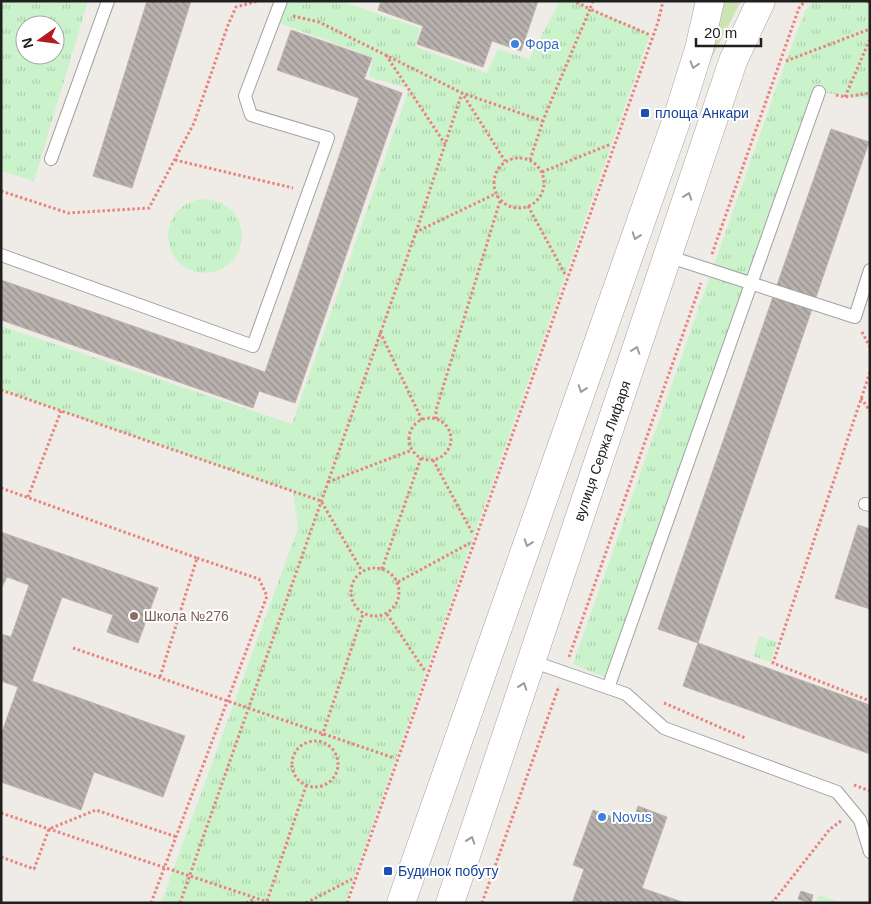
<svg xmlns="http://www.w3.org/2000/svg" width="871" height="904" font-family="Helvetica,sans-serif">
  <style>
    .grass { fill: #cde3b3 }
    .park { fill: url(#park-tufts); fill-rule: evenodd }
    .building { fill: url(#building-back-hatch); stroke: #bfb3ab }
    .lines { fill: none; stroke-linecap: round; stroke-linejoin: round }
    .service-casing { stroke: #a1a1a1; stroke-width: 14 }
    .tertiary-casing { stroke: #a1a1a1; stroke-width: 29 }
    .path { stroke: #e9837e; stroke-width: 3; stroke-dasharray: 2.5 2.5; stroke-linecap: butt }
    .service { stroke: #fff; stroke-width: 12 }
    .tertiary { stroke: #fff; stroke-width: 28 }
    .oneway { stroke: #9b9b9b }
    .shop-dot { fill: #3f7fe0; stroke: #fff; stroke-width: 2 }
    .transit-dot { fill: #1a4fb4; stroke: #fff; stroke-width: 2 }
    .education-dot { fill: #8d6e63; stroke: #fff; stroke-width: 2 }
    .labels { text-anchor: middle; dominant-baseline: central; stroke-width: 4; stroke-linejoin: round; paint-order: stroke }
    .shop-label { font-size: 14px; fill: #366cbe; stroke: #fff; text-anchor: start }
    .transit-label { font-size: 14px; fill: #164399; stroke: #fff; text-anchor: start }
    .street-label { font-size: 14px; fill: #202020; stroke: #fff }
    .education-label { font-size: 14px; fill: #785e54; stroke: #fff; text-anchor: start }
  </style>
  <defs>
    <pattern id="park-tufts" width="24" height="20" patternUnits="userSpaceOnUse" patternTransform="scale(1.25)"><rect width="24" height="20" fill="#caf3cb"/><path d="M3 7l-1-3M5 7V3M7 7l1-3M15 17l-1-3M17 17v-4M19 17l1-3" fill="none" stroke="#add0ae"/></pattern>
    <pattern id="building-back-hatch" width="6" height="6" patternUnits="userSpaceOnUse" patternTransform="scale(1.25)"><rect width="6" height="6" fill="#b8b1ad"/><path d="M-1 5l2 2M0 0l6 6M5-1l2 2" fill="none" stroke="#95908c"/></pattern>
  </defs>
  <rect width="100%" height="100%" fill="#efece7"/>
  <path class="grass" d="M721,1H741L707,67Z"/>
  <path class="park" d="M1,1H88L34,181L1,171ZM25,25H55V55H25Z
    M284,1H341L420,28L416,47L487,73L498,49L529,59L560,1H575L650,35L345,903H161L298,528L293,492L1,390V326L292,424L409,89L369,77L373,57L273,21Z
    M813,1H870V99L819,92L611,680L573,664L786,61L805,11Z
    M168 236a37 37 0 1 1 74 0a37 37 0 1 1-74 0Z
    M759,636L777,642L771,662L753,656Z
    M819,895L842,903H816Z"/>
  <path class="building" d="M147,1H191L132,188L93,176Z
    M381,1H538L521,51L492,41L483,67L417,44L423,26L378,10Z
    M291,30L372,58L364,79L402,93L295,403L259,391L253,408L1,320V280L265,372L359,98L277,70Z
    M831,129L869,142L698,643L658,629Z
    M858,525L870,529V609L835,598Z
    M1,532L158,588L138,643L107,632L113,615L62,597L32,681L185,736L163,797L94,772L81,810L1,782V735L18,687L1,681V634L11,637L29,585L7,577L1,589Z
    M698,643L870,705V754L683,686Z
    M638,806L667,817L642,888L685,903H572L584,869L573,865L593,810L632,824Z
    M801,891L813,895L811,903L798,899Z"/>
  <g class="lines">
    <g class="service-casing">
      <path id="service" d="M51,159L108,1
        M1,255L253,346L328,138L251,115L245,96L281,1
        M667,256L855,317L870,270
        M865,504L870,505
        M531,661L626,694L664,728L837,792L860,820L870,852
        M608,688L819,92"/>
    </g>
    <g class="tertiary-casing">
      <path id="tertiary" d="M401,903L678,116L699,49L710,1
        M450,903L733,61L761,1"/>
    </g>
    <path class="path" d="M593,1L590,9L650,35
      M867,1L870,4
      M293,16L319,22L462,93L505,161
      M386,55L445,144
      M786,61L870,29
      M836,95L845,97L870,93
      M845,97L870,39
      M494 183a25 25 0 1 1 50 0a25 25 0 1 1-50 0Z
      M175,160L293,188
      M530,160L544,118L590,9L574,1
      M542,172L611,144
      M1,191L68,213L149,208L194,123L228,25L236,7L258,1
      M528,206L565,274
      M416,232L462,93L543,121
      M712,254L799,8L805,1
      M380,332L422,420
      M862,332L870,347
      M870,372L773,663L870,701
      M1,390L321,501L362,571
      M861,398L870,411
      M409 439a21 21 0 1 1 42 0a21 21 0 1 1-42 0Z
      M436,419V410L500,201
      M433,460L473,534
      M328,482L412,450
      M1,488L197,558L160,677
      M28,497L61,411
      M351 592a24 24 0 1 1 48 0a24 24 0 1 1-48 0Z
      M382,569L421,458
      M398,582L470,543
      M387,614L425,671
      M73,648L394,758
      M569,657L701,283
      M664,703L745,738
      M322,736L363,614
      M292 764a23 23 0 1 1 46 0a23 23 0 1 1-46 0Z
      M854,785L870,791
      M1,813L271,903
      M1,857L34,869L49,829L96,810L177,837
      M267,901L306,786
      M151,903L267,596L259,579L197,558
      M180,903L416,232L493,195L497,196
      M246,903L255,899
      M306,903L352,879
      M347,903L658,22L663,1
      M482,903L559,686
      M772,903L830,829L841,821"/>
    <use href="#service" class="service"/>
    <use href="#tertiary" class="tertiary"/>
  </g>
  <defs><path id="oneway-chevron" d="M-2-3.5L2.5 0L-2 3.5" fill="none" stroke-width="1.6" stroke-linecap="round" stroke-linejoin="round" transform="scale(1.25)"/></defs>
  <g class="oneway">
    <use href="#oneway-chevron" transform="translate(694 65) rotate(107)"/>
    <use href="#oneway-chevron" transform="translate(688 196) rotate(-71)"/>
    <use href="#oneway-chevron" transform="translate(636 236) rotate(109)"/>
    <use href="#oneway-chevron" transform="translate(636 350) rotate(-71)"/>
    <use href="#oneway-chevron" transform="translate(582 389) rotate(109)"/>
    <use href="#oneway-chevron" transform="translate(528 543) rotate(109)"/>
    <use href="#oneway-chevron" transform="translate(523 686) rotate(-71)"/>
    <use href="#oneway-chevron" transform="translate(471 840) rotate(-71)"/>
  </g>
  <g class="shop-dot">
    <circle cx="515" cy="44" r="5"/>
    <circle cx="602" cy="817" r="5"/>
  </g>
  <g class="transit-dot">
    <rect x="640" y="108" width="10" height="10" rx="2.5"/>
    <rect x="383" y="866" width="10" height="10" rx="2.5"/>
  </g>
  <circle class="education-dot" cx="134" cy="616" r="5"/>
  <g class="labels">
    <g class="shop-label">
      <text x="525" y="44">Фора</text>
      <text x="612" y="817">Novus</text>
    </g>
    <g class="transit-label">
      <text x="655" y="113">площа Анкари</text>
      <text x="398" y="871">Будинок побуту</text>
    </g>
    <g class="street-label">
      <text transform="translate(602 451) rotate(-71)">вулиця Сержа Лифаря</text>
    </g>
    <g class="education-label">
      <text x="144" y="616">Школа №276</text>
    </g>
  </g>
  <rect width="871" height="904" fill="none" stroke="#202020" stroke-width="5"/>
  <g transform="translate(40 40) rotate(256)"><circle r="24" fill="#ffffff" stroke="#a6a6a6"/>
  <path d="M0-4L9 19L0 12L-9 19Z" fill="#b61921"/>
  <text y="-8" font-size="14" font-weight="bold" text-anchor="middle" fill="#202020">N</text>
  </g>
  <path d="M696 38v8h65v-8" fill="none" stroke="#202020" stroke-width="2.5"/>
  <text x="704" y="38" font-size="15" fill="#202020" stroke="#ffffff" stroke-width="4" paint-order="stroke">20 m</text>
</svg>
